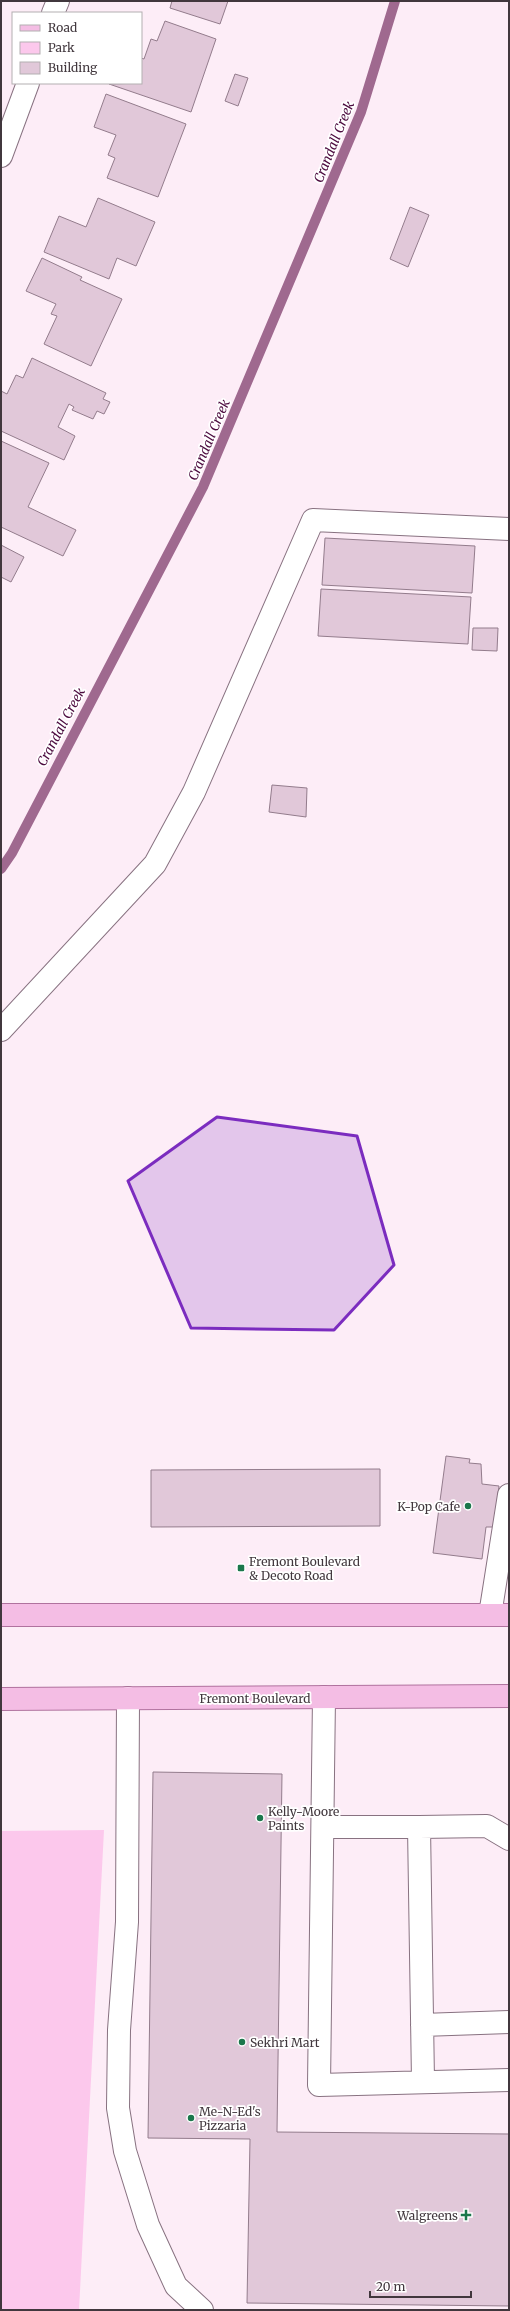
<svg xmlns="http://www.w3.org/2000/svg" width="510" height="2311" font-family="Merriweather,serif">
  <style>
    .green { fill: #fcc8ec }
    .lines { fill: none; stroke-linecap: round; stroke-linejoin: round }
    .stream { stroke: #9f698f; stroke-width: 10 }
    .building { fill: #e1c8d9; stroke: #937c8c }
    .minor-casing { stroke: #887281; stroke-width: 24 }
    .major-casing { stroke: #b0729e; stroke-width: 24 }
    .minor { stroke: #fff; stroke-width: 22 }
    .major { stroke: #f4bde4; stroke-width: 22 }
    .marked { fill: #7b2cbf; fill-opacity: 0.2; stroke: #7b2cbf; stroke-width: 3; stroke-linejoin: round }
    .poi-dot { fill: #1b774c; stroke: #fff; stroke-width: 1.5 }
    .labels { text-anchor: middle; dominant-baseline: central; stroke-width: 3.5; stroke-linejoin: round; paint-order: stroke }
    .poi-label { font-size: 12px; fill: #41373d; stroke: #fff; text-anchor: start }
    .street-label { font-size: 12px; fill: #41373d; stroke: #fff }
    .water-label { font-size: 13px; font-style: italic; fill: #4c0b3f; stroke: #fff }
  </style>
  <rect width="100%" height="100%" fill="#fdedf7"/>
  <path class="green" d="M104,1830L79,2310H1V1831Z"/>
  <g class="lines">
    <path class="stream" d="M1,869L12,853L203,487L361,112L395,1"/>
  </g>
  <path class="building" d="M172,1H228L220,24L170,8Z
    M165,21L216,39L191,112L109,84L141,83V58L144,59L151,39L157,41Z
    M235,74L248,78L238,106L225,101Z
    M106,94L186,124L158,197L107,178L115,158L108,155L116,135L94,127Z
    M98,198L155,222L136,266L117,258L109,279L44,252L59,216L86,227Z
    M410,207L429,215L408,267L390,259Z
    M42,258L82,277L80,280L122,299L91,366L44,344L57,316L51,314L56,304L26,291Z
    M32,358L106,393L103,399L110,402L104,414L97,411L93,419L72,410L74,407L69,404L58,427L75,436L64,460L1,431V391L7,394L16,375L23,378Z
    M1,441L49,463L28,507L76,530L63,556L1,527Z
    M325,538L475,546L472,593L322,585Z
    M1,545L24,557L11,582L1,577Z
    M321,589L471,597L468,644L318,636Z
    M473,628H498L497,651L472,650Z
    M272,785L307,788L306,817L269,812Z
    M446,1456L470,1459L469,1463L481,1464L482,1484L499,1486L494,1527H486L482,1559L433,1553Z
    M380,1469V1526L151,1527V1470Z
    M153,1772L282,1774L277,2132L509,2134V2306L247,2303L250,2139L148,2138Z"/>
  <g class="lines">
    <g class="minor-casing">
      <path id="minor" d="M53,13L58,1
        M1,156L28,83
        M1,1030L155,864L194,792L313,520L509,529
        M490,1615L509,1495
        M324,1697L319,2085L509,2080
        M128,1698L127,1922L119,2030L118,2108L125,2151L148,2225L176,2286L202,2310
        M323,1827H419L423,2081
        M419,1827L487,1826L509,1839
        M422,2025L509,2022"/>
    </g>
    <g class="major-casing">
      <path id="major" d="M1,1615H509
        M1,1699L509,1696"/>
    </g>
    <use href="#minor" class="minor"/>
    <use href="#major" class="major"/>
  </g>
  <path class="marked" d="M217,1117L357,1136L394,1265L334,1330L191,1328L128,1181Z"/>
  <g class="poi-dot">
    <circle cx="468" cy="1506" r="4"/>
    <rect x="237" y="1564" width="8" height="8" rx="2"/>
    <circle cx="260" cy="1818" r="4"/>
    <circle cx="242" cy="2042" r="4"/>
    <circle cx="191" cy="2118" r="4"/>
    <path d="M464 2209h4v4h4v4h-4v4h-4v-4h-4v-4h4z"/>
  </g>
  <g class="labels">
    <g class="poi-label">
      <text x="460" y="1506" text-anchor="end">K-Pop Cafe</text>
      <text x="249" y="1561">Fremont Boulevard<tspan x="249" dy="14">&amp; Decoto Road</tspan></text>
      <text x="268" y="1811">Kelly-Moore<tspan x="268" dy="14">Paints</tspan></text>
      <text x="250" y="2042">Sekhri Mart</text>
      <text x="199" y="2111">Me-N-Ed's<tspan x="199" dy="14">Pizzaria</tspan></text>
      <text x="458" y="2215" text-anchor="end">Walgreens</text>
    </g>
    <g class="street-label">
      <text x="255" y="1698">Fremont Boulevard</text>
    </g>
    <g class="water-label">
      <text transform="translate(334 142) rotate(-68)">Crandall Creek</text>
      <text transform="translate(209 440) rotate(-67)">Crandall Creek</text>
      <text transform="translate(61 727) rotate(-62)">Crandall Creek</text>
    </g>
  </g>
  <rect width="510" height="2311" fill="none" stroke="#41373d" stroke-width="4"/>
  <rect x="12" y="12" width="130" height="72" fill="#ffffff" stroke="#b3afb1"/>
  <rect x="20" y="25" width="20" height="6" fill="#f4bde4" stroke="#b3afb1"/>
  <text x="48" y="32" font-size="12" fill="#41373d">Road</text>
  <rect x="20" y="42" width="20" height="12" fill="#fcc8ec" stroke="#b3afb1"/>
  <text x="48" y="52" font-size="12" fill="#41373d">Park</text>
  <rect x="20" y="62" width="20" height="12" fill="#e1c8d9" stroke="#b3afb1"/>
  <text x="48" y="72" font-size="12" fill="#41373d">Building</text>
  <path d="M370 2291v6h101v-6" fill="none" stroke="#41373d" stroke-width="2"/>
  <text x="376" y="2291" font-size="12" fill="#41373d" stroke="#ffffff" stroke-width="3" paint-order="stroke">20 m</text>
</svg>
